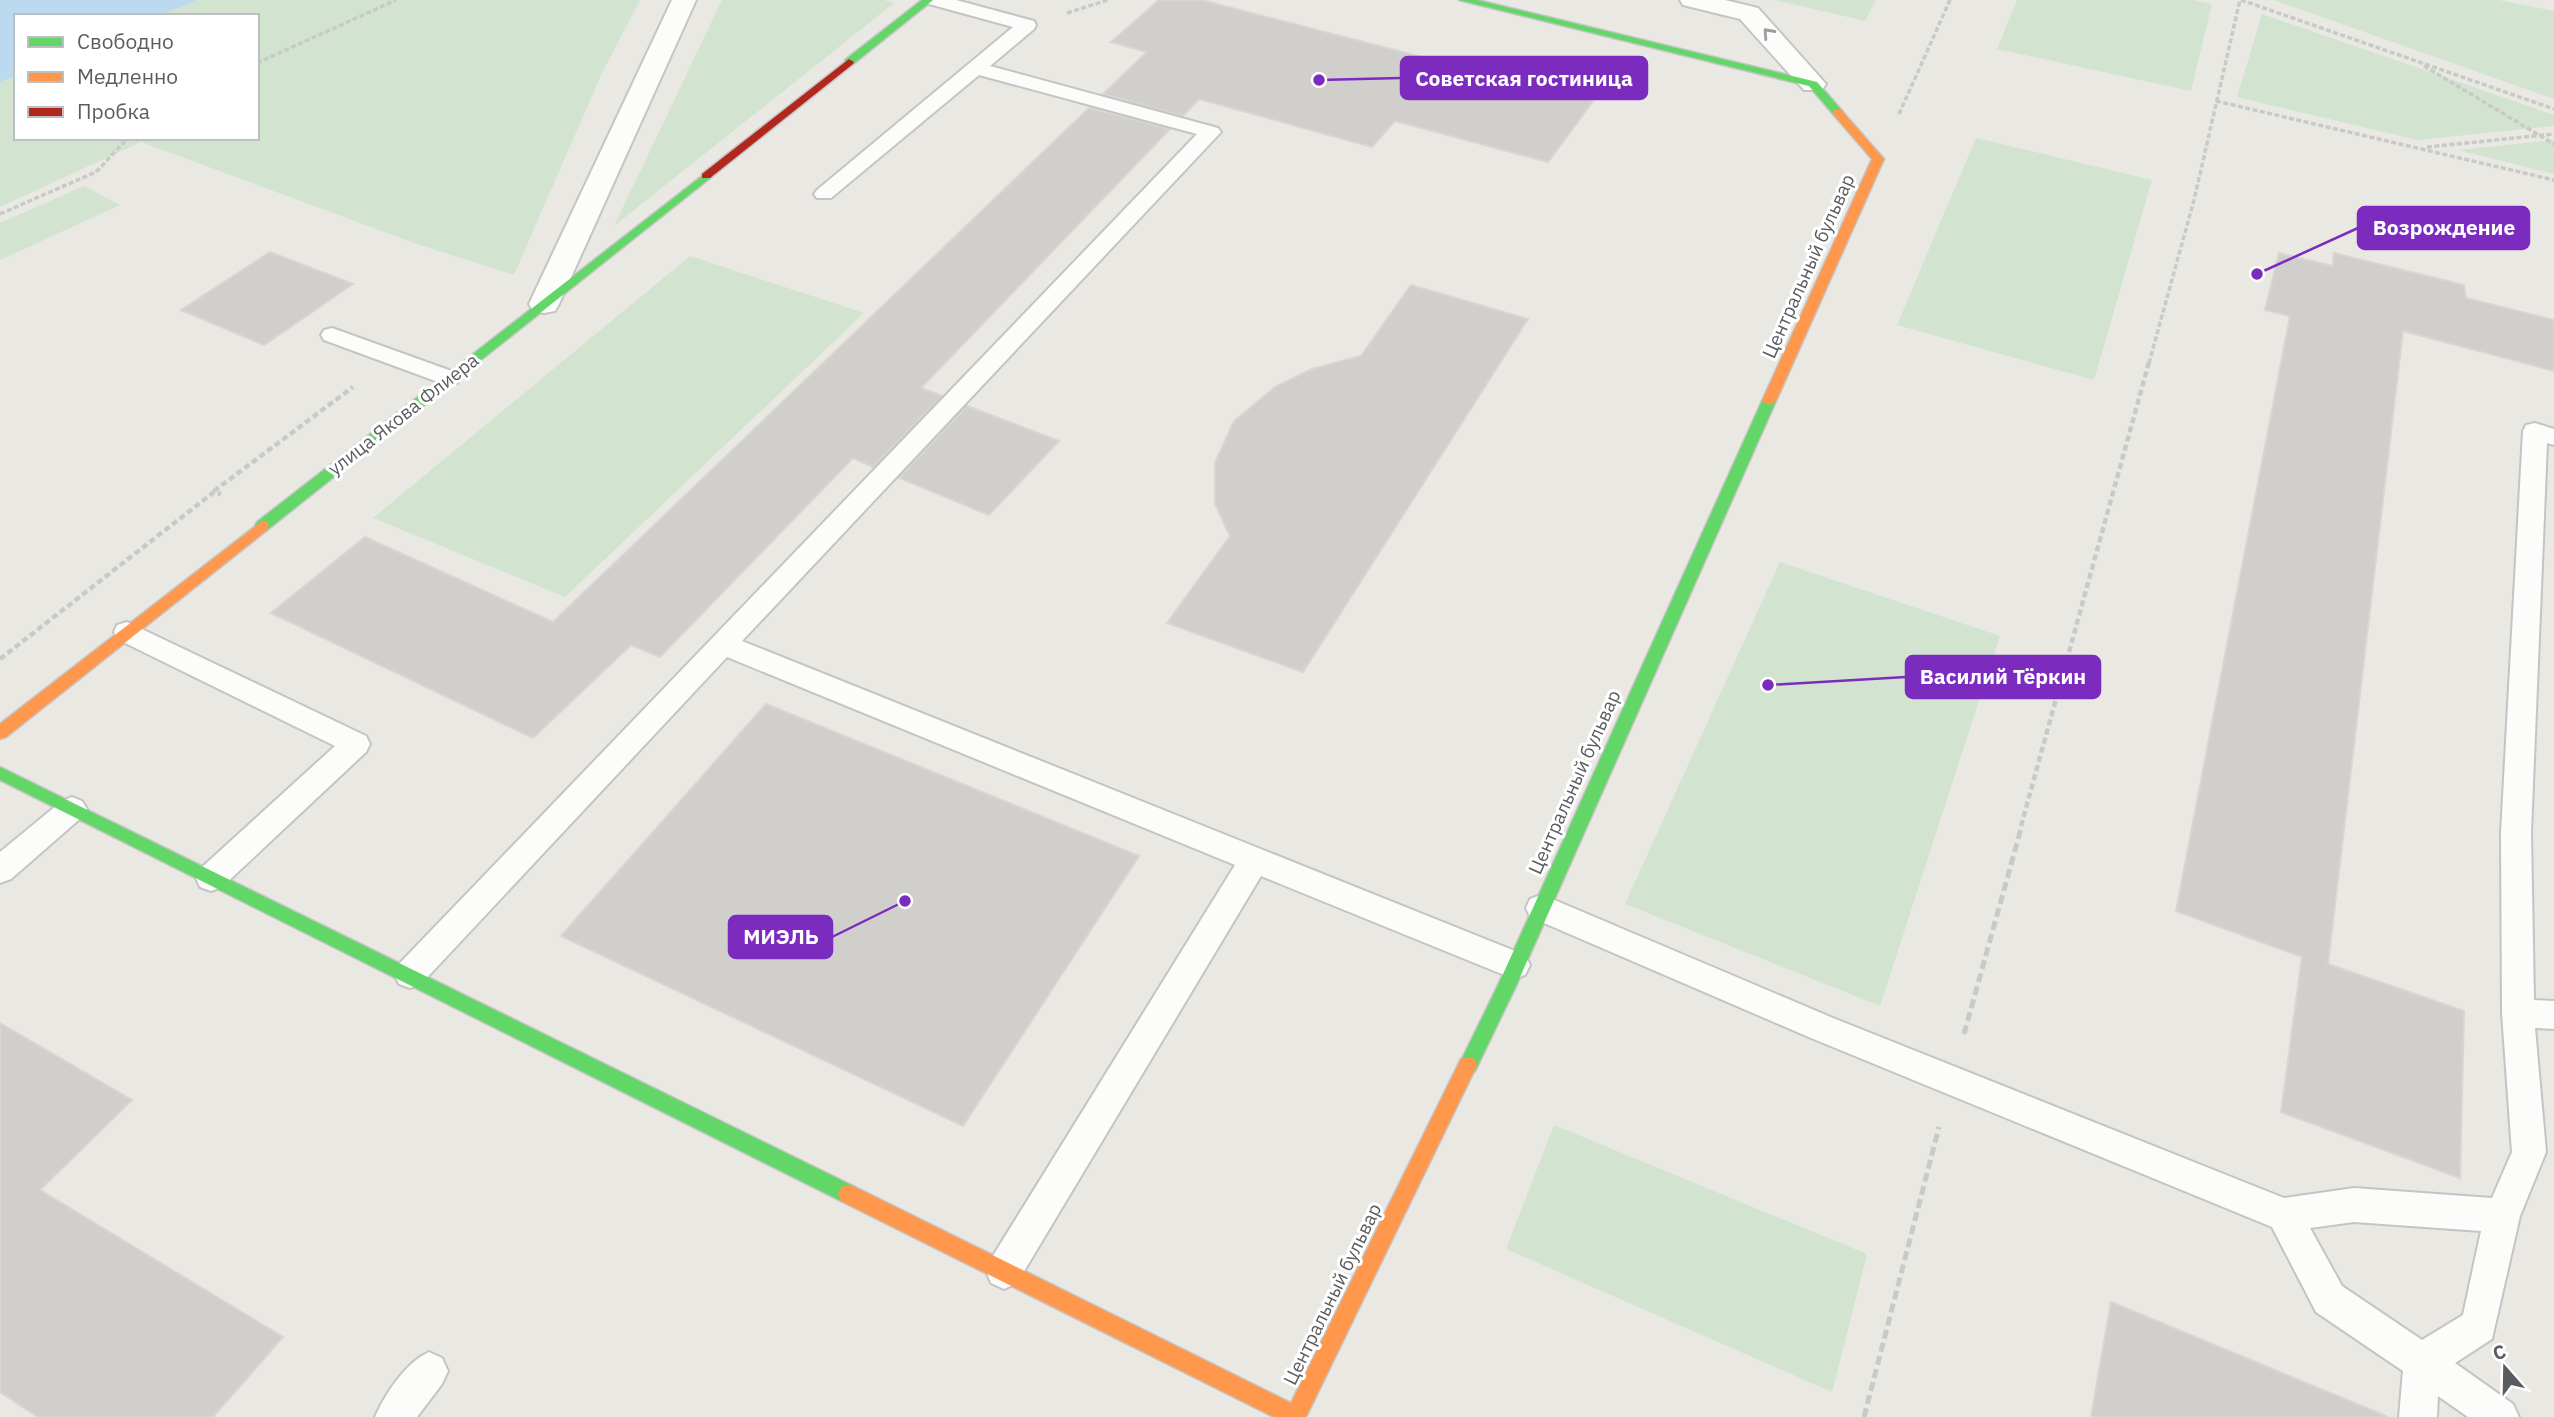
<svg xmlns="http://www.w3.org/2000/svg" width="2554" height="1417" font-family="'IBM Plex Sans',sans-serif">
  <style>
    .green { fill: #d2e4d0 }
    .water { fill: #bbdaf0 }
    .building { fill: #d0cfcc; stroke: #d8d6d2; stroke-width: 2 }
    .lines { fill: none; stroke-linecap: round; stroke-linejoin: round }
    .lane-casing { stroke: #c5c4c4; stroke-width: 4 }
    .street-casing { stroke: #c5c4c4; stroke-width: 4 }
    .fast-casing { stroke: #c5c5c5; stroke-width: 3 }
    .slow-casing { stroke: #c5c5c5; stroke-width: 3 }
    .jam-casing { stroke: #c5c5c5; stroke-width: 3 }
    .path-far2 { stroke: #c7cac7; stroke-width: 3.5; stroke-dasharray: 5 2.5; stroke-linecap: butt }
    .path-far1 { stroke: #c7cac7; stroke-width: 4.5; stroke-dasharray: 6 3.5; stroke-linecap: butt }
    .path { stroke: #c7cac7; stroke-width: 5; stroke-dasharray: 9 4.5; stroke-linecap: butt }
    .lane { fill: #fcfcfb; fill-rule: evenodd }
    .street { fill: #fcfcfb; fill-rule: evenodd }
    .fast { fill: #63d668; fill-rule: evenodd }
    .slow { fill: #ff974d; fill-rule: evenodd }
    .jam { fill: #b3261e; fill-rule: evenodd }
    .oneway { stroke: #9b9d9e }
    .labels { text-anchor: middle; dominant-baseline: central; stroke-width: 6; stroke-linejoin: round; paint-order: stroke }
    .street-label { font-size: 19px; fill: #5a5d60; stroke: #fff }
    .leader { fill: none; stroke: #7b2cbf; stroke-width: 2.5 }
    .callout-dot { fill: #7b2cbf; stroke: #fff; stroke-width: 2.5 }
    .callout { fill: #7b2cbf; stroke: #7b2cbf; stroke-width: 2.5 }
    .callout-label { font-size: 21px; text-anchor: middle; font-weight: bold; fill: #fff }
  </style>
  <rect width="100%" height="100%" fill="#e9e8e3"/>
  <path class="green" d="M197,0H640L601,75L514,275L417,244L141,142L0,207V82L16,76V138H257V16H159Z
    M722,0H884L894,3L614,226Z
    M1775,0H1876L1865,21Z
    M2017,0H2192L2212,4L2191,91L1997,49Z
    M2274,0H2499L2554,11V99Z
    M2262,14L2554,115V126L2417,140L2237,97Z
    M1976,138L2152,180L2094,380L1897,325Z
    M2554,140V174L2458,150Z
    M84,186L120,205L0,260V223Z
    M690,256L864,313L565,597L373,518Z
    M1780,562L2000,636L1880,1006L1625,904Z
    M1554,1125L1867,1254L1832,1392L1506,1249Z"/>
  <path class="water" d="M0,0H197L159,16H16V76L0,82Z"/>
  <path class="building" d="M1159,0H1201L1593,101L1548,162L1395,121L1372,147L1199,99L1183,116L1103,94L1147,52L1111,42Z
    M1089,108L1170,129L921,388L942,396L873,467L853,458L660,657L631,645L533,738L271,613L365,537L553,622Z
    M270,252L353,284L264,345L181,310Z
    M2279,253L2333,266L2334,253L2464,285L2466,298L2554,320V371L2403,331L2328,964L2464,1011L2460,1178L2281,1112L2302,957L2176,911L2290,316L2265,310Z
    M1411,285L1528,319L1303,672L1167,623L1230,536L1215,504V463L1234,421L1275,387L1312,369L1361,356Z
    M967,406L1059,441L989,515L899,478Z
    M766,704L1139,856L963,1126L561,936Z
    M0,1023L132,1100L40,1190L283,1337L213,1417H38L0,1392Z
    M2111,1302L2386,1416V1417H2091Z"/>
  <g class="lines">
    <g class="lane-casing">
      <path id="lane" d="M926,0H956L1034,21L1036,25L1034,29L990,66L1218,128L1221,132L742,641L1525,955L1530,965L1525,975L1514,979L1261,876L1017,1283L1004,1289L991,1283L986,1271L991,1259L1235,865L727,657L421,984L410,988L399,984L394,974L399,964L1197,134L979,75L831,198H817L814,194L817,190L1013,27L929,4Z
        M332,328L457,373L461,378L457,383H441L324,340L321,335L324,330Z
        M2535,423L2554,429V445L2547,443L2531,833L2534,1000L2554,1001V1029L2535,1028L2546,1152L2520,1216L2492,1339L2455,1363L2513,1404L2519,1417H2468L2438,1396L2437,1417H2399L2403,1371L2316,1312L2272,1227L1811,1038L1530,917L1526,908L1530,899L1541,895L1552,899L1833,1018L2284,1198L2354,1188L2492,1198L2512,1152L2502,1013L2501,833L2523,431L2526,425ZM2354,1222L2481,1231L2463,1315L2422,1340L2342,1286L2310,1228Z
        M127,622L366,736L370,744L366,752L222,887L211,891L200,887L196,878L200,869L335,746L117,639L114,632L117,625Z
        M72,797L82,801L87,809L82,817L11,879L0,883V852L62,801Z
        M429,1352L442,1358L448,1371L442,1384L417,1417H375C385,1394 406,1362 429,1352Z"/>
    </g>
    <g class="street-casing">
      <path id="street" d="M672,0H696L559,304L555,311L544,313L533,311L529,304Z
        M1680,0H1725L1758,8L1826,84L1822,90H1804L1740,19L1683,5Z"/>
    </g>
    <g class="fast-casing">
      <path id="fast" d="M922,0H933L853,64H845V60Z
        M1459,0H1477L1817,82L1843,112L1833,114L1809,86Z
        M706,173L712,176L710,178L267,530H257L255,526L257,522Z
        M1769,397L1776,401L1516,986L1475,1071L1468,1073L1461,1071L1459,1065L1499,983L1762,401Z
        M0,767L855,1187L858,1194L855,1201L848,1203L841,1201L0,780Z"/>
    </g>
    <g class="slow-casing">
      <path id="slow" d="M1833,110H1841L1884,159L1776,401L1769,405L1762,401L1872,159L1833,114Z
        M262,521L267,522L269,526L267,530L6,737L0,739V724Z
        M1468,1057L1475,1059L1477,1065L1306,1417H1274L841,1201L838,1194L841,1187L848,1185L855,1187L1291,1403L1461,1059Z"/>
    </g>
    <g class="jam-casing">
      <path id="jam" d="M849,59L854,62L853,64L710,178H702V174Z"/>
    </g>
    <path class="path-far2" d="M2241,0L2554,109
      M1067,13L1108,0
      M257,63L396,0
      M2424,66L2554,144
      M2216,101L2554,180
      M1899,114L1950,0
      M2427,147L2554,134
      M0,214L96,172L128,138
      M2149,363L2194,200L2240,0"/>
    <path class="path-far1" d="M214,491L353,387
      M0,659L214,492L221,494
      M2021,826L2149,362"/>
    <path class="path" d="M1964,1034L2022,825
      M1864,1417L1939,1127"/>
    <use href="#lane" class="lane"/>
    <use href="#street" class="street"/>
    <use href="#fast" class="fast"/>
    <use href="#slow" class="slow"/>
    <use href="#jam" class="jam"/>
  </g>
  <defs><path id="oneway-chevron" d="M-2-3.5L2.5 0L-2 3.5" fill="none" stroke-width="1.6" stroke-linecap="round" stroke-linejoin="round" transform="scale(1.75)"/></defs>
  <use class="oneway" href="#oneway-chevron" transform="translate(1768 33) rotate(-132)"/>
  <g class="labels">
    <g class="street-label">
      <text transform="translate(1808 266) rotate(-66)">Центральный бульвар</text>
      <text transform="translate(403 414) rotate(-38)">улица Якова Флиера</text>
      <text transform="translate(1574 782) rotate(-66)">Центральный бульвар</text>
      <text transform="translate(1332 1294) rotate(-64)">Центральный бульвар</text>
    </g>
  </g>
  <path class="leader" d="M1319 80L1401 78M2257 274L2358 228M1768 685L1906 677M905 901L832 937"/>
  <g class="callout-dot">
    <circle cx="1319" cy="80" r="7"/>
    <circle cx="2257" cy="274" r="7"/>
    <circle cx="1768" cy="685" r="7"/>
    <circle cx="905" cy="901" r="7"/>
  </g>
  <g class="callout">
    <rect x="1401" y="57" width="246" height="42" rx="7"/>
    <rect x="2358" y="207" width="171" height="42" rx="7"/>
    <rect x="1906" y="656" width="194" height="42" rx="7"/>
    <rect x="729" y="916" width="103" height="42" rx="7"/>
  </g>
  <g class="callout-label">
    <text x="1524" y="86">Советская гостиница</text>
    <text x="2444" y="235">Возрождение</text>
    <text x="2003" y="684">Василий Тёркин</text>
    <text x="781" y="944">МИЭЛЬ</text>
  </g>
  <rect x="14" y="14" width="245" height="126" fill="#ffffff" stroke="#bdbebf" stroke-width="2"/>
  <rect x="28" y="37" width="35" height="10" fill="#63d668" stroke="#bdbebf" stroke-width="2"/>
  <text x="77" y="49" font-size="21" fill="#5a5d60">Свободно</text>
  <rect x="28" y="72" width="35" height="10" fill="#ff974d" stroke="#bdbebf" stroke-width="2"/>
  <text x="77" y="84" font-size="21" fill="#5a5d60">Медленно</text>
  <rect x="28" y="107" width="35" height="10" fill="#b3261e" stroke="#bdbebf" stroke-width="2"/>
  <text x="77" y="119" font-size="21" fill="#5a5d60">Пробка</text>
  <g transform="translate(2505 1368) rotate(340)" stroke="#ffffff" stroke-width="5" paint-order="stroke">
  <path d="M0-5L12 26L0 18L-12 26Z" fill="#5a5d60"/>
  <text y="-10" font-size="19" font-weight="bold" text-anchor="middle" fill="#5a5d60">С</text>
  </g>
</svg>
